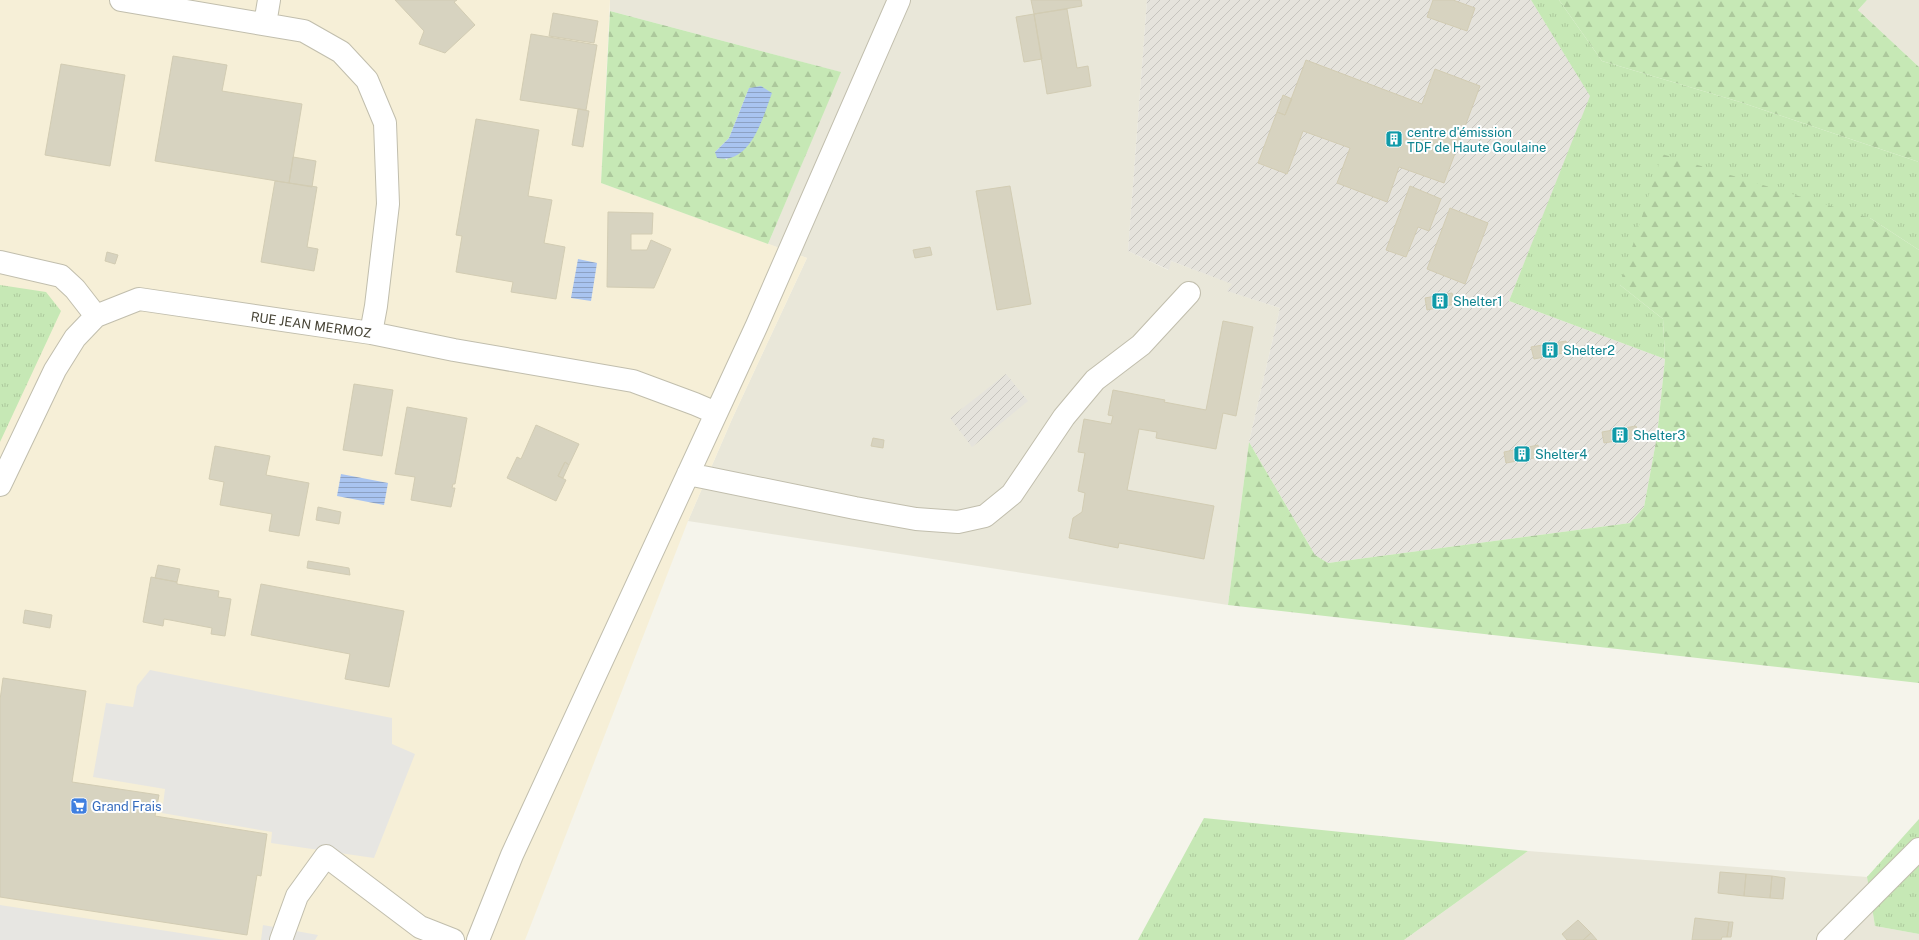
<svg xmlns="http://www.w3.org/2000/svg" width="1919" height="940" font-family="'Public Sans',sans-serif">
  <style>
    .residential { fill: #e9e7d9 }
    .commercial { fill: #f6efd7 }
    .industrial { fill: url(#industrial-furrows) }
    .grass { fill: url(#grass-tufts) }
    .forest { fill: url(#forest-firs); fill-rule: evenodd }
    .parking { fill: #e7e6e2 }
    .water { fill: url(#water-rules) }
    .building { fill: #d7d3c0; stroke: #d2ccb3 }
    .lines { fill: none; stroke-linecap: round; stroke-linejoin: round }
    .minor-casing { stroke: #c1bead; stroke-width: 24 }
    .minor { stroke: #fff; stroke-width: 22 }
    .labels { text-anchor: middle; dominant-baseline: central; stroke-width: 4; stroke-linejoin: round; paint-order: stroke }
    .culture-label { font-size: 13px; fill: #0d838f; stroke: #fff; text-anchor: start }
    .street-label { font-size: 13px; fill: #494638; stroke: #fff }
    .shop-label { font-size: 13px; fill: #366cbe; stroke: #fff; text-anchor: start }
  </style>
  <defs>
    <pattern id="industrial-furrows" width="10" height="10" patternUnits="userSpaceOnUse"><rect width="10" height="10" fill="#e5e3dc"/><path d="M-1 1l2-2M0 10L10 0M9 11l2-2" fill="none" stroke="#c6c4be"/></pattern>
    <pattern id="grass-tufts" width="24" height="20" patternUnits="userSpaceOnUse"><rect width="24" height="20" fill="#c6e8b5"/><path d="M3 7l-1-3M5 7V3M7 7l1-3M15 17l-1-3M17 17v-4M19 17l1-3" fill="none" stroke="#acc89c"/></pattern>
    <pattern id="forest-firs" width="22" height="20" patternUnits="userSpaceOnUse"><rect width="22" height="20" fill="#c6e8b5"/><path d="M5 1l3.5 6h-7zM16 11l3.5 6h-7z" fill="#acc89c"/></pattern>
    <pattern id="water-rules" width="6" height="5" patternUnits="userSpaceOnUse"><rect width="6" height="5" fill="#a9c4f0"/><path d="M0 2.5h6" fill="none" stroke="#8ca1c3"/></pattern>
  </defs>
  <rect width="100%" height="100%" fill="#f5f4eb"/>
  <path class="residential" d="M610,0H1147L1128,251L1168,270L1171,261L1233,284L1228,291L1280,308L1249,442L1228,605L688,521L732,419L807,258L768,244L840,72L610,11Z
    M1867,0H1919V67L1858,10Z
    M1528,851L1867,877L1875,926L1919,934V940H1404Z"/>
  <path class="commercial" d="M0,0H610L601,183L807,258L732,419L688,521L525,940H0Z"/>
  <path class="industrial" d="M1147,0H1531L1591,96L1509,301L1665,359L1657,436L1644,507L1630,523L1328,563L1315,555L1249,442L1280,308L1227,291L1232,284L1171,261L1169,270L1128,251Z
    M1006,374L1028,401L972,447L950,418Z"/>
  <path class="grass" d="M1531,0H1559L1602,61L1740,102L1919,162V250L1870,218L1620,285L1663,319L1665,359L1509,301L1590,96Z
    M0,285L46,292L61,311L0,442Z
    M1204,818L1528,851L1404,940H1138Z
    M1919,819V934L1875,926L1867,877Z"/>
  <path class="forest" d="M1559,0H1867L1858,10L1919,67V162L1740,102L1602,61Z
    M610,11L841,72L768,244L601,183ZM749,88L727,160L715,152L729,138Z
    M1662,154L1870,218L1919,250V683L1228,605L1249,442L1315,555L1328,563L1630,523L1644,507L1657,436L1665,359L1663,319L1620,285Z"/>
  <path class="parking" d="M150,670L392,718V744L415,754L374,858L271,843L272,832L162,813L165,789L93,777L106,703L133,707L137,686Z
    M0,905L225,940H0Z
    M263,925L318,935L315,940H261Z"/>
  <path class="water" d="M761,86L772,93C763,117 751,165 717,158L715,152L729,138L749,88Z
    M578,259L597,263L591,301L571,298Z
    M341,474L388,483L384,505L337,496Z"/>
  <path class="building" d="M395,0H457L454,2L475,25L445,53L419,44L424,31Z
    M1031,0H1081L1082,6L1034,14Z
    M1433,0H1453L1475,8L1467,31L1427,17Z
    M1067,9L1077,68L1088,66L1091,86L1047,94L1034,14Z
    M553,13L598,21L594,43L549,36Z
    M1034,14L1042,59L1024,62L1016,17Z
    M531,34L597,45L586,110L520,100Z
    M173,56L227,65L222,91L302,104L289,183L155,161Z
    M1306,60L1422,104L1435,69L1480,86L1444,183L1399,167L1387,202L1337,183L1350,148L1303,131L1287,174L1258,163L1277,112L1285,115Z
    M61,64L125,75L110,166L45,155Z
    M1283,95L1292,99L1285,115L1277,112Z
    M578,109L589,111L583,147L572,145Z
    M476,119L539,130L528,196L552,200L544,243L565,247L556,299L511,292L513,282L456,272L462,236L456,235Z
    M293,157L316,161L312,187L289,183Z
    M275,181L317,187L307,247L318,249L314,271L261,262Z
    M1010,186L1031,304L997,310L976,191Z
    M1410,186L1441,199L1429,231L1418,227L1406,257L1386,250Z
    M1450,208L1488,223L1465,284L1427,269Z
    M608,212L653,213L652,234H631V250H647L651,240L671,249L654,288L607,287Z
    M930,247L932,255L915,258L913,250Z
    M107,252L118,255L115,264L105,261Z
    M1452,293L1455,304L1427,310L1425,298Z
    M1223,321L1253,327L1236,416L1223,413L1216,449L1156,438L1157,432L1139,429L1127,490L1214,506L1204,559L1119,543L1118,548L1069,538L1073,518L1082,512L1085,493L1078,491L1085,453L1078,452L1084,419L1111,424L1113,416L1108,415L1113,390L1165,400L1164,402L1206,410Z
    M1566,341L1568,352L1534,359L1531,347Z
    M354,384L393,390L382,456L343,450Z
    M407,407L467,418L455,484H453L452,488H455L451,507L411,500L415,477L395,474Z
    M536,425L579,444L569,465L565,462L558,476L566,480L556,501L507,478L517,457L521,459Z
    M1636,426L1639,437L1604,443L1602,432Z
    M873,438L884,440L883,448L871,446Z
    M1538,445L1540,457L1506,463L1504,452Z
    M215,446L270,456L266,475L309,483L299,536L269,531L272,514L220,505L224,482L209,479Z
    M565,462L569,465L563,478L558,476Z
    M318,507L341,512L339,524L316,520Z
    M308,561L349,568L350,575L307,568Z
    M158,565L180,569L177,582L155,578Z
    M151,577L177,582V584L219,591L218,597L231,599L225,636L211,634L212,628L170,620L164,619L163,626L143,622Z
    M261,584L404,611L389,687L345,679L350,654L251,635Z
    M25,610L52,615L50,628L23,623Z
    M3,678L86,691L72,782L159,795L155,816L267,834L261,876L257,875L247,935L0,897V700Z
    M1720,872L1746,874L1744,896L1718,893Z
    M1746,874L1772,876L1770,898L1744,896Z
    M1772,876L1785,878L1783,899L1770,898Z
    M1695,918L1729,922L1727,937H1722L1721,940H1692Z
    M1578,920L1591,933L1583,940H1567L1562,934Z
    M1729,922H1733L1731,937H1727Z
    M1591,933L1597,940H1583Z"/>
  <g class="lines">
    <g class="minor-casing">
      <path id="minor" d="M121,0L304,31L341,52L367,80L385,123L388,204L376,306L371,333
        M265,24L269,0
        M0,262L61,276L75,289L96,316
        M688,474L855,508L916,519L958,522L985,516L1012,494L1064,417L1095,380L1141,345L1189,293
        M0,485L55,370L75,338L96,316L139,299L371,333L454,350L633,381L695,404L716,413
        M281,940L297,896L326,856L420,927L453,940
        M478,940L512,855L757,325L899,0
        M1828,940L1919,849"/>
    </g>
    <use href="#minor" class="minor"/>
  </g>
  <defs>
    <g id="building-square" transform="scale(0.9)"><rect x="-9" y="-9" width="18" height="18" rx="4" fill="#0f9aa8" stroke="#fff"/><path d="M-4-6H4V6H1V3H-1V6H-4ZM-2.5-4.3h1.7v1.8h-1.7ZM.8-4.3h1.7v1.8H.8ZM-2.5-1h1.7V.8h-1.7ZM.8-1h1.7V.8H.8Z" fill="#fff"/></g>
    <g id="supermarket-square" transform="scale(0.9)"><rect x="-9" y="-9" width="18" height="18" rx="4" fill="#3f7fe0" stroke="#fff"/><path d="M-6-5.5h2.5l.6 2H6L4.5 2H-2.5L-4.4-4H-6ZM-1.5 3.2a1.3 1.3 0 1 0 .1 0ZM3 3.2a1.3 1.3 0 1 0 .1 0Z" fill="#fff"/></g>
  </defs>
  <g fill-rule="evenodd">
    <use href="#building-square" x="1394" y="139"/>
    <use href="#building-square" x="1440" y="301"/>
    <use href="#building-square" x="1550" y="350"/>
    <use href="#building-square" x="1620" y="435"/>
    <use href="#building-square" x="1522" y="454"/>
    <use href="#supermarket-square" x="79" y="806"/>
  </g>
  <g class="labels">
    <g class="culture-label">
      <text x="1407" y="132">centre d'émission<tspan x="1407" dy="15">TDF de Haute Goulaine</tspan></text>
      <text x="1453" y="301">Shelter1</text>
      <text x="1563" y="350">Shelter2</text>
      <text x="1633" y="435">Shelter3</text>
      <text x="1535" y="454">Shelter4</text>
    </g>
    <g class="street-label">
      <text transform="translate(311 325) rotate(8)">RUE JEAN MERMOZ</text>
    </g>
    <g class="shop-label">
      <text x="92" y="806">Grand Frais</text>
    </g>
  </g>
</svg>
